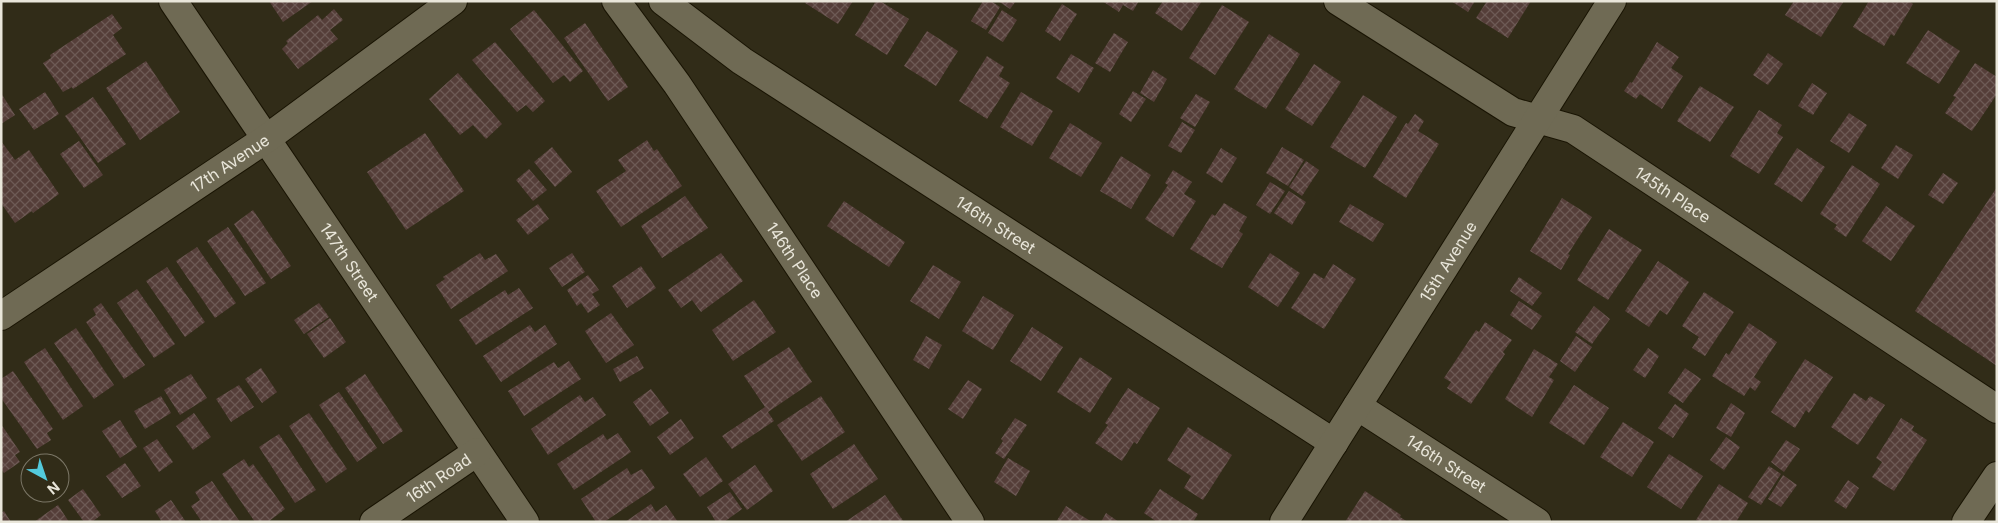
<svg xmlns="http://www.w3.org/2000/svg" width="1998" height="523" font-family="Inter,sans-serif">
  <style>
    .building { fill: url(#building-cross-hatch) }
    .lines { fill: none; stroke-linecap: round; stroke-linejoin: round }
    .street-casing { stroke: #191403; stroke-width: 30 }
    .secondary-casing { stroke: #191403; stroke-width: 30 }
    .street { stroke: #6f6a54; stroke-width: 28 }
    .secondary { stroke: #6f6a54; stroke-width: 28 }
    .labels { text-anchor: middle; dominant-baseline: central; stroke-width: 4; stroke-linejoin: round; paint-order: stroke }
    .street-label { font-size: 16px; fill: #e9e6da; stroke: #312c18 }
  </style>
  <defs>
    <pattern id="building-cross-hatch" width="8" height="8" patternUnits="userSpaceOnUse" patternTransform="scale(1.25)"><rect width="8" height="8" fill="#553e39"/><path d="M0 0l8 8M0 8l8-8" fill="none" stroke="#6d5a55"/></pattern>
  </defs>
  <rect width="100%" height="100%" fill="#312c18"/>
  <path class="building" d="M269,1H313L283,22Z
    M806,1H853L838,24L805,3Z
    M876,1H880L909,19L887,55L855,35Z
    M983,1H991L1000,7L986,30L971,21Z
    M998,1H1016L1010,9Z
    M1102,1H1139L1133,11L1123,5L1119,12Z
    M1163,1H1202L1182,31L1155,13Z
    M1451,1H1475L1468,12Z
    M1487,1H1531L1508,38L1476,18Z
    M1794,1H1844L1821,37L1785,15Z
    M1869,1H1909L1913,4L1894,36L1891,34L1884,46L1853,27Z
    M1062,4L1077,14L1060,41L1045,31Z
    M1222,5L1249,22L1215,75L1189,58Z
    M334,9L343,20L330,30L338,39L298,69L282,49L288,43L286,41L318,15L322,20Z
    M534,10L583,71L570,82L564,75L553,83L510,29Z
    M1002,10L1017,20L1003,42L988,33Z
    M112,14L122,28L113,35L126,54L73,89L72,87L63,92L43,63L51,58L50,55Z
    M585,23L628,87L608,101L564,38Z
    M1928,30L1960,51L1939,84L1906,63Z
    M927,31L958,51L936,86L904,66Z
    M1114,33L1128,42L1110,72L1095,63Z
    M1269,34L1300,54L1266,109L1234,89Z
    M495,42L545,101L533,112L526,105L517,112L472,60Z
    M1657,42L1679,57L1671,68L1683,76L1662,109L1640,94L1636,99L1624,91L1630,82L1632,83Z
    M1768,53L1783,64L1768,85L1753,75Z
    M1071,54L1094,68L1079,93L1056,78Z
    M987,56L1004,67L999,76L1010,83L987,119L959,101Z
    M146,61L180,112L140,140L106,88Z
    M1975,63L1997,77V94L1972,131L1945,113L1956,97L1953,96Z
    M1314,64L1341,82L1312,126L1285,109Z
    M1153,70L1167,79L1154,102L1140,93Z
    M458,73L502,124L486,139L473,125L460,135L429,99Z
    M1812,83L1827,93L1813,115L1798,106Z
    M1700,86L1734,107L1710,142L1677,121Z
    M1133,91L1146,99L1131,122L1119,114Z
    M45,92L59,114L34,130L19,109Z
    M1021,92L1053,111L1032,146L1000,127Z
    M1,93L15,115L1,124Z
    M1196,94L1210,102L1195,127L1180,118Z
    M1363,95L1397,117L1365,168L1330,147Z
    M93,97L126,144L98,163L65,116Z
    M1759,110L1782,125L1777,133L1783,137L1759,174L1730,156Z
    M1849,113L1867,125L1849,153L1830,141Z
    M1415,114L1424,121L1418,131L1439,144L1406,198L1373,177L1406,123L1408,124Z
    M1182,122L1195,130L1181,153L1168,146Z
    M1070,123L1102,143L1081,177L1049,158Z
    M425,133L464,191L406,230L367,172Z
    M647,140L654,151L657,149L682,186L621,227L596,191L626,171L618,160Z
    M1,141L15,160L29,150L59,194L33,213L32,211L15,223L1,203Z
    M79,141L103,175L84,188L60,154Z
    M1896,145L1913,155L1898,179L1881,168Z
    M552,147L572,172L555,187L534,162Z
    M1282,147L1304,160L1288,186L1266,173Z
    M1221,148L1237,158L1222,183L1206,173Z
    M1797,148L1825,167L1802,202L1774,184Z
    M1121,156L1151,175L1131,209L1100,191Z
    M1306,161L1319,170L1302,196L1289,187Z
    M1852,165L1880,184L1846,237L1834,229L1837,225L1820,214Z
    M529,169L547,190L533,201L516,180Z
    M1173,170L1192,182L1184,194L1196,201L1173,237L1145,219L1168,185L1165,183Z
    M1943,173L1958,183L1943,204L1928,195Z
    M1270,182L1285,191L1270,214L1256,205Z
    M1997,187V366L1915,311Z
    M1289,191L1306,202L1292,225L1274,213Z
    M685,196L708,228L662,258L641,226Z
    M1562,198L1592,217L1568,254L1570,255L1561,270L1530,251Z
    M844,201L905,242L889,267L827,226Z
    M1224,203L1247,217L1239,231L1243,234L1222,268L1190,249L1212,214L1215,216Z
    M538,204L549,219L528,235L516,220Z
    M1350,204L1384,224L1373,242L1339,222Z
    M1886,206L1915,226L1891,261L1862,241Z
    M253,210L291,266L271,279L234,224Z
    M228,227L266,283L245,296L207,241Z
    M1609,229L1642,250L1608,300L1577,280Z
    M197,247L236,303L215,318L176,261Z
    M480,253L485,260L496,254L508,271L451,309L436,285L445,279L443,277Z
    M572,253L585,272L562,287L549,268Z
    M721,253L743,281L701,312L692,300L681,308L668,290Z
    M1270,253L1300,273L1278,307L1248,287Z
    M1658,261L1689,282L1667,315L1660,310L1649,327L1625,311Z
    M1333,264L1356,279L1324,329L1291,308L1314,273L1324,279Z
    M933,265L961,282L939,319L910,301Z
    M641,266L656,288L627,308L612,286Z
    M167,267L205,322L185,337L146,281Z
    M588,275L599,290L592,294L600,305L588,313L581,303L577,306L567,290Z
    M1519,277L1542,293L1532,306L1510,291Z
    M519,288L533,308L476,345L459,320L505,290L508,295Z
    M137,289L175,344L154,358L117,303Z
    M1704,292L1734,312L1705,356L1692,348L1699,337L1682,326Z
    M983,296L1014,315L993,350L962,331Z
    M754,300L776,332L733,361L712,330Z
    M1519,301L1542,316L1532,330L1510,315Z
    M101,303L145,365L124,379L86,322L96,315L93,309Z
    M319,303L329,317L304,334L294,320Z
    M1594,306L1610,319L1592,344L1575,332Z
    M611,313L634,345L606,363L585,331Z
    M330,318L346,342L324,358L307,334Z
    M1485,322L1512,340L1503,352L1505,354L1471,404L1447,388L1451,382L1444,378L1476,330L1479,332Z
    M1749,323L1777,342L1754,377L1761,382L1755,391L1750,387L1744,396L1712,376L1726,353L1729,355Z
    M530,325L535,332L545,325L557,344L501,382L483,356Z
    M1032,327L1063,347L1041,381L1010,361Z
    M76,328L114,385L94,399L54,343Z
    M926,336L942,345L929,369L913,360Z
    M1576,336L1592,347L1575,372L1560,361Z
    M789,347L812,382L768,412L774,421L732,449L722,436L765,407L744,376Z
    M45,348L83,406L63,420L24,362Z
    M1648,348L1659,356L1645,378L1633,370Z
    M1534,349L1558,364L1549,377L1554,380L1532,417L1505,399Z
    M637,356L644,368L620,382L613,369Z
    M1080,357L1112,378L1090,413L1057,392Z
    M1805,359L1833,377L1809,413L1806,410L1795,428L1771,412Z
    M569,361L581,379L524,416L508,391L554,362L558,368Z
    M261,368L277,392L262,403L245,379Z
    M1685,368L1701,379L1683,403L1668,393Z
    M13,371L53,429L47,433L51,440L37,449L1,398V379Z
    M191,374L207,398L180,415L164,390Z
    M365,374L403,431L383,444L345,388Z
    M968,380L982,389L963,419L948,409Z
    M239,385L254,407L231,422L216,399Z
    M1574,385L1609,408L1584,445L1549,423Z
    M1128,388L1160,408L1137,444L1134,442L1122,461L1095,443L1108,425L1105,423Z
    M651,389L669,413L650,426L633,402Z
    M339,392L377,448L357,462L319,405Z
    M1854,393L1866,401L1870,396L1885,405L1858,445L1831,427Z
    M580,395L585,402L593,397L606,415L548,455L531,429Z
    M161,396L171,413L145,429L134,411Z
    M821,396L845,432L802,461L777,425Z
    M1731,403L1745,413L1731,437L1716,428Z
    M1675,404L1689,414L1673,438L1658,428Z
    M194,413L211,437L193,450L176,426Z
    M309,413L347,469L326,483L289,426Z
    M1015,418L1027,425L1004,459L995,453L1003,441L1001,439Z
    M1901,418L1914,426L1912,430L1927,440L1894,491L1872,477L1882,462L1876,458Z
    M681,419L694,438L670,455L657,437Z
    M120,420L137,447L120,458L102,431Z
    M1623,422L1654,442L1632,477L1600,457Z
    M1,424L20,452L15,455L20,462L4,473L1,469Z
    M1188,427L1232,455L1203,500L1184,488L1191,476L1167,460Z
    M618,433L631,452L574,490L557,464L603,434L607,440Z
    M279,434L316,490L295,503L259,447Z
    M1726,437L1740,447L1724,470L1710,460Z
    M157,439L173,462L159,472L143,448Z
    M1786,440L1800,449L1784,472L1771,462Z
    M854,444L878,479L833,509L810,474Z
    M1669,454L1703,476L1681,509L1647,487Z
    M706,457L723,481L700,497L683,474Z
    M1008,458L1030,471L1016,496L994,482Z
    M244,459L249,467L253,464L285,509L268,522H255L222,474Z
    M125,463L141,486L122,498L106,476Z
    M755,465L773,491L747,510L728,484Z
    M1769,466L1781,474L1761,505L1748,497Z
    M627,468L631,475L642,469L655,488L604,522H596L581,499Z
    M1783,475L1797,485L1781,507L1768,499Z
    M1848,480L1859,488L1846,509L1834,501Z
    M212,481L240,522H202L191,506L200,500L195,492Z
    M1719,484L1748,503L1736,522H1699L1696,520Z
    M83,489L101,515L92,522H84L68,500Z
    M1160,489L1198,514L1193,522H1157L1144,513Z
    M1365,491L1401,515L1400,517L1408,522H1345Z
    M730,492L742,509L724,522H716L707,507Z
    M885,495L904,522H845Z
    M171,500L186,522H162L155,511Z
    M651,504L656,512L666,505L678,522H625Z
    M58,505L69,522H34Z
    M1066,506L1092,522H1056Z
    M4,511L11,522H1V513Z
    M1106,513L1119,522H1101Z"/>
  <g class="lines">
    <g class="street-casing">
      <g id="street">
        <path id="s1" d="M173,1L525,522"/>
        <path id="s2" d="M616,1L677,84L970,522"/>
        <path id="s3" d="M663,1L742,61L1334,443"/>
        <path id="s4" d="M1338,1L1513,112L1573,129L1997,409"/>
        <path id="s5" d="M1,316L266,139L453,1"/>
        <path id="s6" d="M1357,406L1537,522"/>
        <path id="s7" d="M374,522L477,452"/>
        <path id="s8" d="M1284,522L1612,1"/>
      </g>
    </g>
    <g class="secondary-casing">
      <path id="secondary" d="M1966,522L1997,476"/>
    </g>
    <use href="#street" class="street"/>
    <use href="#secondary" class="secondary"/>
  </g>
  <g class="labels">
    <g class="street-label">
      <text stroke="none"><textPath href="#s5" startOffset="275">17th Avenue</textPath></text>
      <text stroke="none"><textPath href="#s4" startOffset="389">145th Place</textPath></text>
      <text stroke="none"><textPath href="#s3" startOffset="401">146th Street</textPath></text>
      <text stroke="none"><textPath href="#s2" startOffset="315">146th Place</textPath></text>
      <text stroke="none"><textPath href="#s1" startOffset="315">147th Street</textPath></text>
      <text stroke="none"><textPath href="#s8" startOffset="308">15th Avenue</textPath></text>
      <text stroke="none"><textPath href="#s6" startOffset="106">146th Street</textPath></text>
      <text stroke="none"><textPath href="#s7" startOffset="78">16th Road</textPath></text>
    </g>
  </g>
  <rect width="1998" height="523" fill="none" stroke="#e9e6da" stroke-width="5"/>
  <g transform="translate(45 478) rotate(140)"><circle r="24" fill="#312c18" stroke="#7b7666"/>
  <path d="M0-4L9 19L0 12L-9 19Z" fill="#53cadc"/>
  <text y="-8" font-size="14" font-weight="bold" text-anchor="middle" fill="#e9e6da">N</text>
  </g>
</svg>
